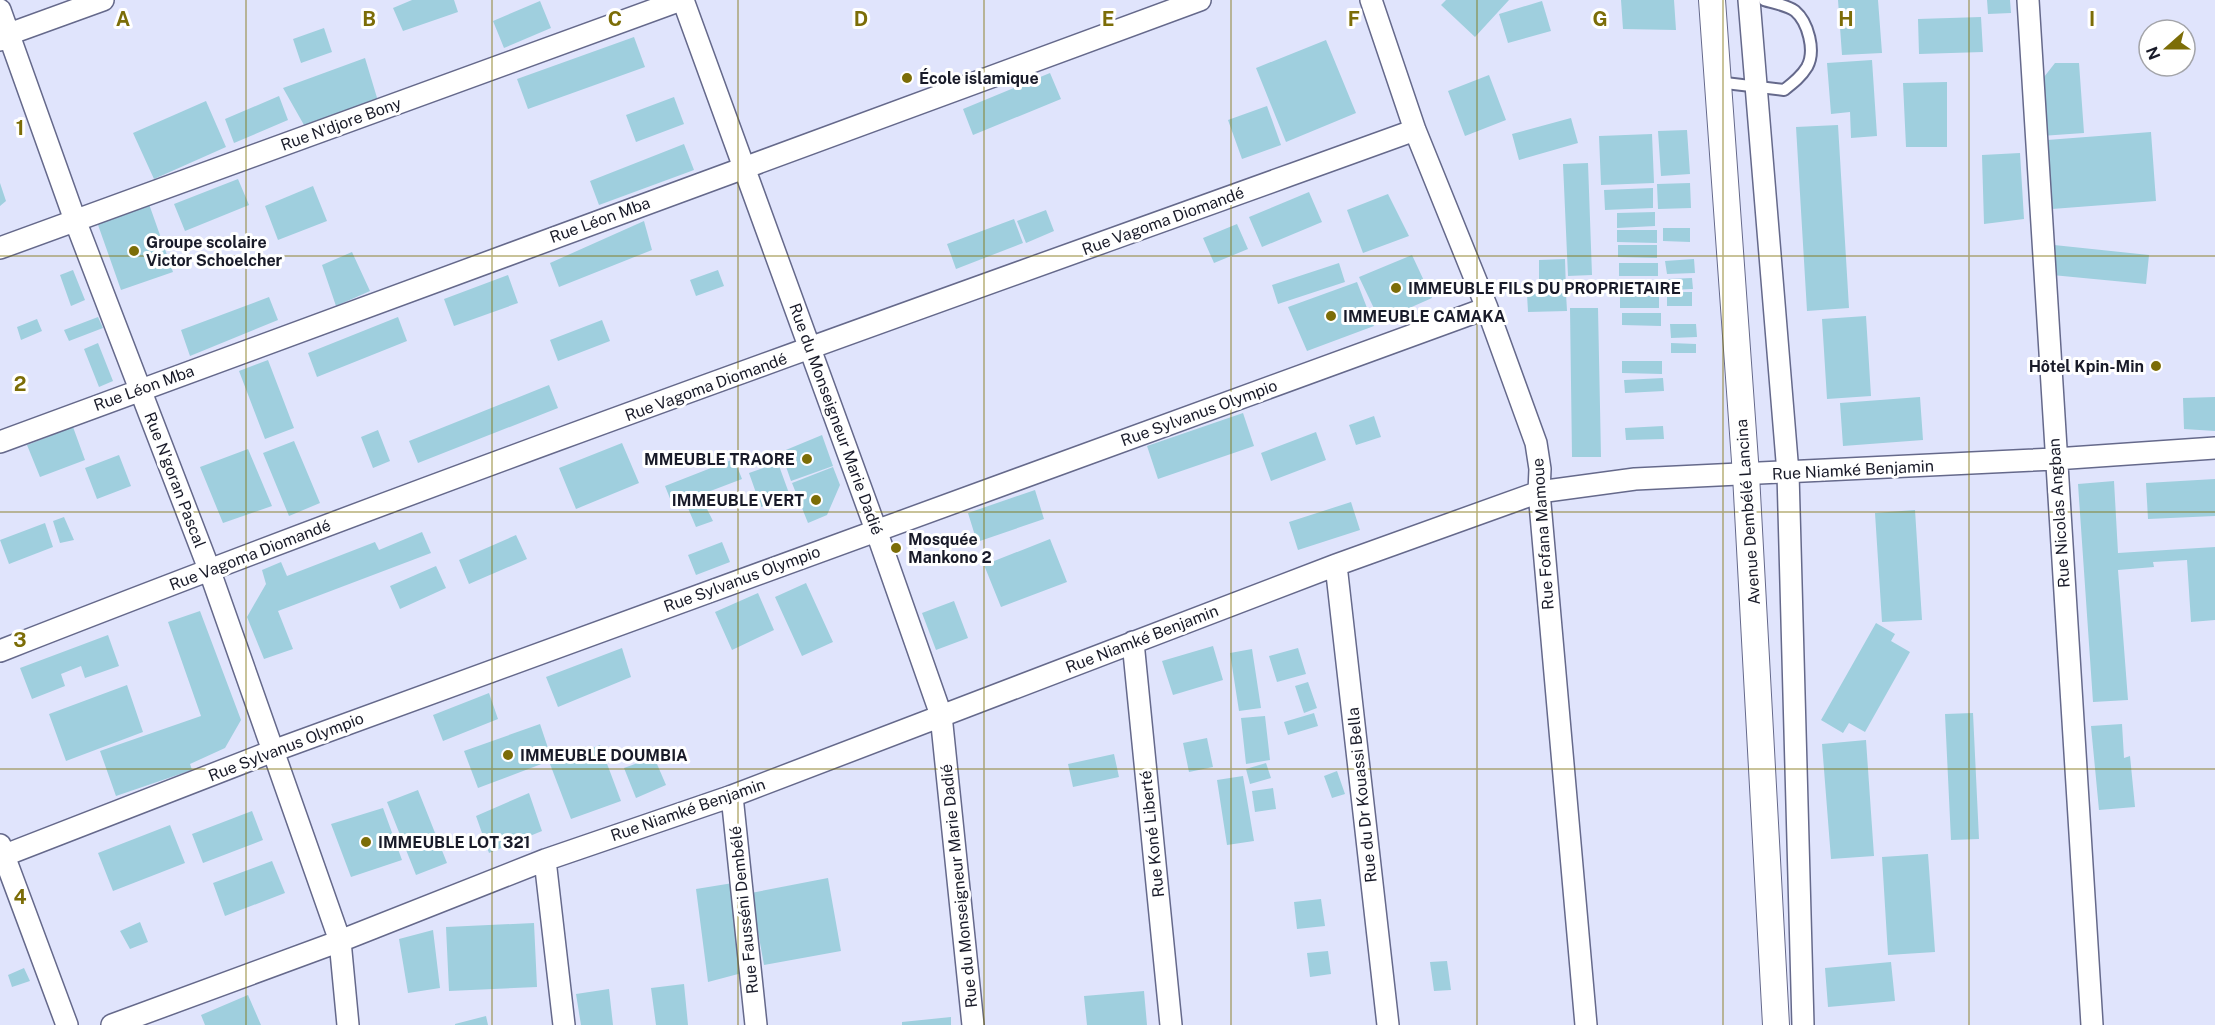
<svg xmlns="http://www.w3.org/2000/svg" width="2215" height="1025" font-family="'Public Sans',sans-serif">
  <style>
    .building { fill: #9fcfde }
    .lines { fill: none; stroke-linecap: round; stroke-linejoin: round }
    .service-casing { stroke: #65698b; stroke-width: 14 }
    .minor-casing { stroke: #65698b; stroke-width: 24 }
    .tertiary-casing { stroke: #65698b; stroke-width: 28 }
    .service { stroke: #fff; stroke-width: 10 }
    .minor { stroke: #fff; stroke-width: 21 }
    .tertiary { stroke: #fff; stroke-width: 26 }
    .grid { fill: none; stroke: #7c6d07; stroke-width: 1.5; stroke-opacity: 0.55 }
    .poi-dot { fill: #7c6d07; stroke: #fff; stroke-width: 2 }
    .labels { text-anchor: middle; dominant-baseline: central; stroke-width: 6; stroke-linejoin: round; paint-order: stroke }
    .poi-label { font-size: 16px; font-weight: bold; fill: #191b29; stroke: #fff; text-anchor: start }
    .street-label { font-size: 16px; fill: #191b29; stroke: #fff }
    .grid-label { font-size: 20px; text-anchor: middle; font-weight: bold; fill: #7c6d07; stroke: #fff; stroke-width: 6; stroke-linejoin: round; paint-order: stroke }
  </style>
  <rect width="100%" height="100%" fill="#e0e4fc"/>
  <path class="building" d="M412,0H454L458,12L403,31L393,8Z
    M1446,0H1509L1475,37L1441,5Z
    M1621,0H1674L1676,30L1623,29Z
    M1838,0H1878L1882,53L1842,55Z
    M1987,0H2010L2011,13L1988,14Z
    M540,1L551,28L504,48L493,21Z
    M1542,1L1551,31L1508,43L1499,14Z
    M1981,17L1983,52L1919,54L1918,19Z
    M324,28L332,52L301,63L293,39Z
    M634,37L645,67L528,109L517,79Z
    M1326,40L1356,113L1286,142L1256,68Z
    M365,58L378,101L304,125L283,88Z
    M1872,60L1877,136L1851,138L1850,112L1831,114L1827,63Z
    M2055,63H2079L2084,133L2041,136L2033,91Z
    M1050,73L1061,99L973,135L963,109Z
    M1489,75L1506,120L1465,136L1448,91Z
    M1947,82V147H1906L1903,83Z
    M279,96L288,120L234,143L225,119Z
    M674,97L684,124L636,142L626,115Z
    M206,101L226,147L154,179L133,133Z
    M1267,106L1281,145L1242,159L1228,120Z
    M1571,118L1578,143L1519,160L1512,134Z
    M1838,125L1849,308L1807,311L1796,127Z
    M1687,130L1690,174L1661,176L1658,131Z
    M2151,132L2156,201L2052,209L2047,140Z
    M1652,134L1654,183L1601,185L1599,136Z
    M684,144L694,170L599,205L590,181Z
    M2020,153L2024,219L1984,224L1982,155Z
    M1588,163L1592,275L1568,276L1563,164Z
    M238,179L249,205L185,231L174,204Z
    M0,183L6,201L0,206Z
    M1690,183L1691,208L1658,209L1657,184Z
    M313,186L327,221L278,240L265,206Z
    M1653,188V208L1605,210L1604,190Z
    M1309,192L1322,222L1262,247L1249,217Z
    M1388,194L1409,236L1363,253L1347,210Z
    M149,204L173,272L121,290L97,222Z
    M1046,210L1054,231L1026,243L1017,221Z
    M1655,212V226L1617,228V213Z
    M1014,219L1023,243L956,269L947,244Z
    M644,221L652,250L559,287L550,263Z
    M1237,224L1248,249L1214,263L1203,238Z
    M1663,228H1690V242L1663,241Z
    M1617,230H1657V243L1617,242Z
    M1618,245H1657V258L1618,257Z
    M2054,245L2149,255L2146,284L2052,275Z
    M352,252L370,291L336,306L322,265Z
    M1412,255L1432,298L1380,321L1359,277Z
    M1565,259L1566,291H1539V260Z
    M1694,259L1695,273L1667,274L1665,261Z
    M1339,263L1345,282L1278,304L1272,285Z
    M1619,263H1658V276H1619Z
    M73,270L85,300L71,306L60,275Z
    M718,270L724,286L696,296L690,280Z
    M508,275L518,303L454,326L444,299Z
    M1692,278L1693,289L1668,290V279Z
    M1357,282L1374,326L1307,351L1288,307Z
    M1667,292H1692V306H1667Z
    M1566,293L1567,311L1528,312L1527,294Z
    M1620,296H1659V308H1620Z
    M269,297L278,320L190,356L181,330Z
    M1570,308H1598L1601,457H1572Z
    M1622,313H1661V326L1622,325Z
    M1866,316L1871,396L1827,399L1822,319Z
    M98,317L103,328L69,341L64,330Z
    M398,317L407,341L317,377L308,353Z
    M37,319L42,331L21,340L17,327Z
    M602,320L610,341L558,361L550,340Z
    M1670,324H1696L1697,337L1671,338Z
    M98,343L113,381L99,387L84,349Z
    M1671,343L1696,344V353H1671Z
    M268,360L294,428L265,439L239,371Z
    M1622,361H1662V374L1622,373Z
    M1663,378L1664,391L1625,393L1624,380Z
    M549,385L558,408L418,463L409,441Z
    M1920,397L1923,440L1843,446L1840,403Z
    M2215,397V431L2184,429L2183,398Z
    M1243,413L1254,446L1158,479L1147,446Z
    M1374,416L1381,437L1356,445L1349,425Z
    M1663,426L1664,439L1626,440L1625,428Z
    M73,427L85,460L40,477L27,445Z
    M378,430L390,461L373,468L361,437Z
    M1316,432L1326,460L1271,481L1261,453Z
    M822,435L833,466L791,481L781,452Z
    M294,441L320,503L289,516L263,453Z
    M622,443L639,483L576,509L559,468Z
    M248,449L272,506L223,523L200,467Z
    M119,455L131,486L97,499L85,468Z
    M734,459L742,479L700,495L713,521L696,527L685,501L673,506L665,486Z
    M778,463L790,496L761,507L749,473Z
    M833,467L840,485L827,515L808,523L792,483Z
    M2215,479V516L2148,519L2146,483Z
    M2114,481L2118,553L2215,547V620L2191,622L2187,560L2153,562L2154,567L2118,570L2128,700L2093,702L2078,484Z
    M1035,490L1044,519L977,542L968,513Z
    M1351,502L1360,530L1298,550L1289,522Z
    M1915,510L1922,620L1882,622L1875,513Z
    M64,517L74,540L60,543L53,521Z
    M45,523L53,547L9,564L0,540Z
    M422,532L431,553L278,611L293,649L264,659L247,617L266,584L262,570L281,562L287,576L375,542L379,550Z
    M516,535L527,559L469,584L459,560Z
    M1050,539L1067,582L1001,607L984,565Z
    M722,542L730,562L696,575L688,555Z
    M436,566L446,588L400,609L390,586Z
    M806,583L833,642L802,656L775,597Z
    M758,593L774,630L732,650L715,612Z
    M954,601L968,638L936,650L922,613Z
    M200,611L241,720L225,748L190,764L192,770L116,796L100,751L201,716L168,622Z
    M1876,623L1895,634L1891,641L1910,652L1865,732L1849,723L1843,733L1821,720Z
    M108,635L119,666L85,678L81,666L61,674L65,686L32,699L20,668Z
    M1213,646L1223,680L1173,695L1162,661Z
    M622,648L631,677L558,707L546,677Z
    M1298,648L1306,674L1277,682L1269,656Z
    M1252,649L1261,708L1239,711L1230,653Z
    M1308,682L1317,708L1304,713L1295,686Z
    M127,685L143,732L66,761L49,714Z
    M489,693L498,719L443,741L433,715Z
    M1314,713L1318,726L1288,735L1284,722Z
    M1973,713L1979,839L1951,840L1945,714Z
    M1265,716L1270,760L1246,764L1241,718Z
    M540,724L552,760L478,788L464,751Z
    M2122,724L2124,758L2130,756L2135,807L2099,810L2091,726Z
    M1207,738L1213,767L1189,772L1183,743Z
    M1866,740L1874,856L1831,859L1822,744Z
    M600,745L621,801L571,819L550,764Z
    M1114,754L1119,777L1073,787L1068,764Z
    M654,757L666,785L636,798L624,768Z
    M1266,763L1271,778L1250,784L1246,769Z
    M1337,771L1345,794L1332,798L1324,776Z
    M1243,776L1254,841L1227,845L1217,780Z
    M1273,788L1276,809L1255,812L1252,791Z
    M418,790L447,863L416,875L387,802Z
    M529,793L542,831L489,853L476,816Z
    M383,808L402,860L351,877L331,824Z
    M252,811L263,840L203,863L192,834Z
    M170,825L185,863L113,891L98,853Z
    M1928,854L1935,952L1888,955L1882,857Z
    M272,861L285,893L225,916L213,883Z
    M828,878L841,951L764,965L751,893Z
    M733,883L742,973L708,982L696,889Z
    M1321,899L1325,926L1297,929L1294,902Z
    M140,922L148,942L130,949L120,931Z
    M534,923L537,987L449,991L446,927Z
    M433,930L440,988L408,993L399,939Z
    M1328,951L1331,974L1310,977L1307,953Z
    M1447,961L1451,990L1434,991L1430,962Z
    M1891,962L1895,1001L1828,1007L1825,968Z
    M24,968L30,981L12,987L8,975Z
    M684,984L688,1025H656L651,988Z
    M609,989L613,1025H581L576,994Z
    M1144,991L1147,1025H1087L1084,996Z
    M248,995L261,1025H205L201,1015Z
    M486,1016L488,1025H455V1024Z
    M951,1017V1025H902V1022Z"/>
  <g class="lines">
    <g class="service-casing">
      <path id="service" d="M1717,82L1784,90C1793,83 1801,77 1807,67C1816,51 1808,22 1795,11C1787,5 1773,3 1764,0"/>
    </g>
    <g class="minor-casing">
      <path id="minor" d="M683,0L876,530L941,715L973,1025
        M1371,0L1415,130L1487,308L1536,443L1540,469L1539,492L1586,1025
        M1749,0L1788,473L1803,1025
        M2028,0L2092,1025
        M0,10L75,220L209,569L340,941L348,1025
        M0,40L9,34L103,0
        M0,248L681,0
        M0,442L1200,0
        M1336,565L1388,1025
        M1133,642L1171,1025
        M0,651C468,467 942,301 1415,130
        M732,796L756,1025
        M0,845L67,1025
        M0,857L273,751L1487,308
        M545,860L564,1025
        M112,1025L340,941L545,860L732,796L1336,565L1539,492L1635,479L2055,459L2215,448"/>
    </g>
    <g class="tertiary-casing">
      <path id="tertiary" d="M1712,0L1746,475L1776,1025"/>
    </g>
    <use href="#service" class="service"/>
    <use href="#minor" class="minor"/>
    <use href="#tertiary" class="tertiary"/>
  </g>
  <path class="grid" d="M246,0V1025M492,0V1025M738,0V1025M984,0V1025M1231,0V1025M1477,0V1025M1723,0V1025M1969,0V1025M0,256H2215M0,512H2215M0,769H2215"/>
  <g class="poi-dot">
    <circle cx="907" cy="78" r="6"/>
    <circle cx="134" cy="251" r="6"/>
    <circle cx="1396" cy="288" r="6"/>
    <circle cx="1331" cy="316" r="6"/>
    <circle cx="2156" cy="366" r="6"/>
    <circle cx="807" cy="459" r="6"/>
    <circle cx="816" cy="500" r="6"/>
    <circle cx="896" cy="548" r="6"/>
    <circle cx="508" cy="755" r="6"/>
    <circle cx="366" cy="842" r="6"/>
  </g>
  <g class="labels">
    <g class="poi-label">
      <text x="919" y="78">École islamique</text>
      <text x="146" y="242">Groupe scolaire<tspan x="146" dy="18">Victor Schoelcher</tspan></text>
      <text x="1408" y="288">IMMEUBLE FILS DU PROPRIETAIRE</text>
      <text x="1343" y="316">IMMEUBLE CAMAKA</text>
      <text x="2144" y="366" text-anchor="end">Hôtel Kpin-Min</text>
      <text x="795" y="459" text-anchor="end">MMEUBLE TRAORE</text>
      <text x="804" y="500" text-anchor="end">IMMEUBLE VERT</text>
      <text x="908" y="539">Mosquée<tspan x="908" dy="18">Mankono 2</tspan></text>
      <text x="520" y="755">IMMEUBLE DOUMBIA</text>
      <text x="378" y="842">IMMEUBLE LOT 321</text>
    </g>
    <g class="street-label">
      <text transform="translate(341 124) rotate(-20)">Rue N'djore Bony</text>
      <text transform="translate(600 220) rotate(-20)">Rue Léon Mba</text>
      <text transform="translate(1163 221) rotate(-20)">Rue Vagoma Diomandé</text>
      <text transform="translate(706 387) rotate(-20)">Rue Vagoma Diomandé</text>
      <text transform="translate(144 388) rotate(-20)">Rue Léon Mba</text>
      <text transform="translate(1199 413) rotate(-20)">Rue Sylvanus Olympio</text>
      <text transform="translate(836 419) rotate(70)">Rue du Monseigneur Marie Dadié</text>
      <text transform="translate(1853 470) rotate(-3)">Rue Niamké Benjamin</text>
      <text transform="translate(175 480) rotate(69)">Rue N'goran Pascal</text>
      <text transform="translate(1748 512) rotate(-94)">Avenue Dembélé Lancina</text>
      <text transform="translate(2059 513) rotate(-94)">Rue Nicolas Angban</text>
      <text transform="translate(1543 534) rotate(-94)">Rue Fofana Mamoue</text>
      <text transform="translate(250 555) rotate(-21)">Rue Vagoma Diomandé</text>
      <text transform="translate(742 579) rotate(-20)">Rue Sylvanus Olympio</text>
      <text transform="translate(1142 639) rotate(-21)">Rue Niamké Benjamin</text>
      <text transform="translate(286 747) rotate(-21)">Rue Sylvanus Olympio</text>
      <text transform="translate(1362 795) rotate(-96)">Rue du Dr Kouassi Bella</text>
      <text transform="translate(688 810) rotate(-19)">Rue Niamké Benjamin</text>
      <text transform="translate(1152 834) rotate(-96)">Rue Koné Liberté</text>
      <text transform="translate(959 886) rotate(-96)">Rue du Monseigneur Marie Dadié</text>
      <text transform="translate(744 910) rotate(-96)">Rue Fausséni Dembélé</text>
    </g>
  </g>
  <g class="grid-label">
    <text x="123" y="26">A</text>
    <text x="369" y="26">B</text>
    <text x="615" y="26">C</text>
    <text x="861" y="26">D</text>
    <text x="1108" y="26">E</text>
    <text x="1354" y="26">F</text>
    <text x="1600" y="26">G</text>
    <text x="1846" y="26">H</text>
    <text x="2092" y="26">I</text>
    <text x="20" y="135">1</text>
    <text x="20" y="391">2</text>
    <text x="20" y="647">3</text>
    <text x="20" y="904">4</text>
  </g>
  <g transform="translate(2167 48) rotate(249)"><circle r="28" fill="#ffffff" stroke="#a3a4a9" stroke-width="1.5"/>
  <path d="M0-4.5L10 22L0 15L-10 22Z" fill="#7c6d07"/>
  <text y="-9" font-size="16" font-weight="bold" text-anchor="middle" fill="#191b29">N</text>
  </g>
</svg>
